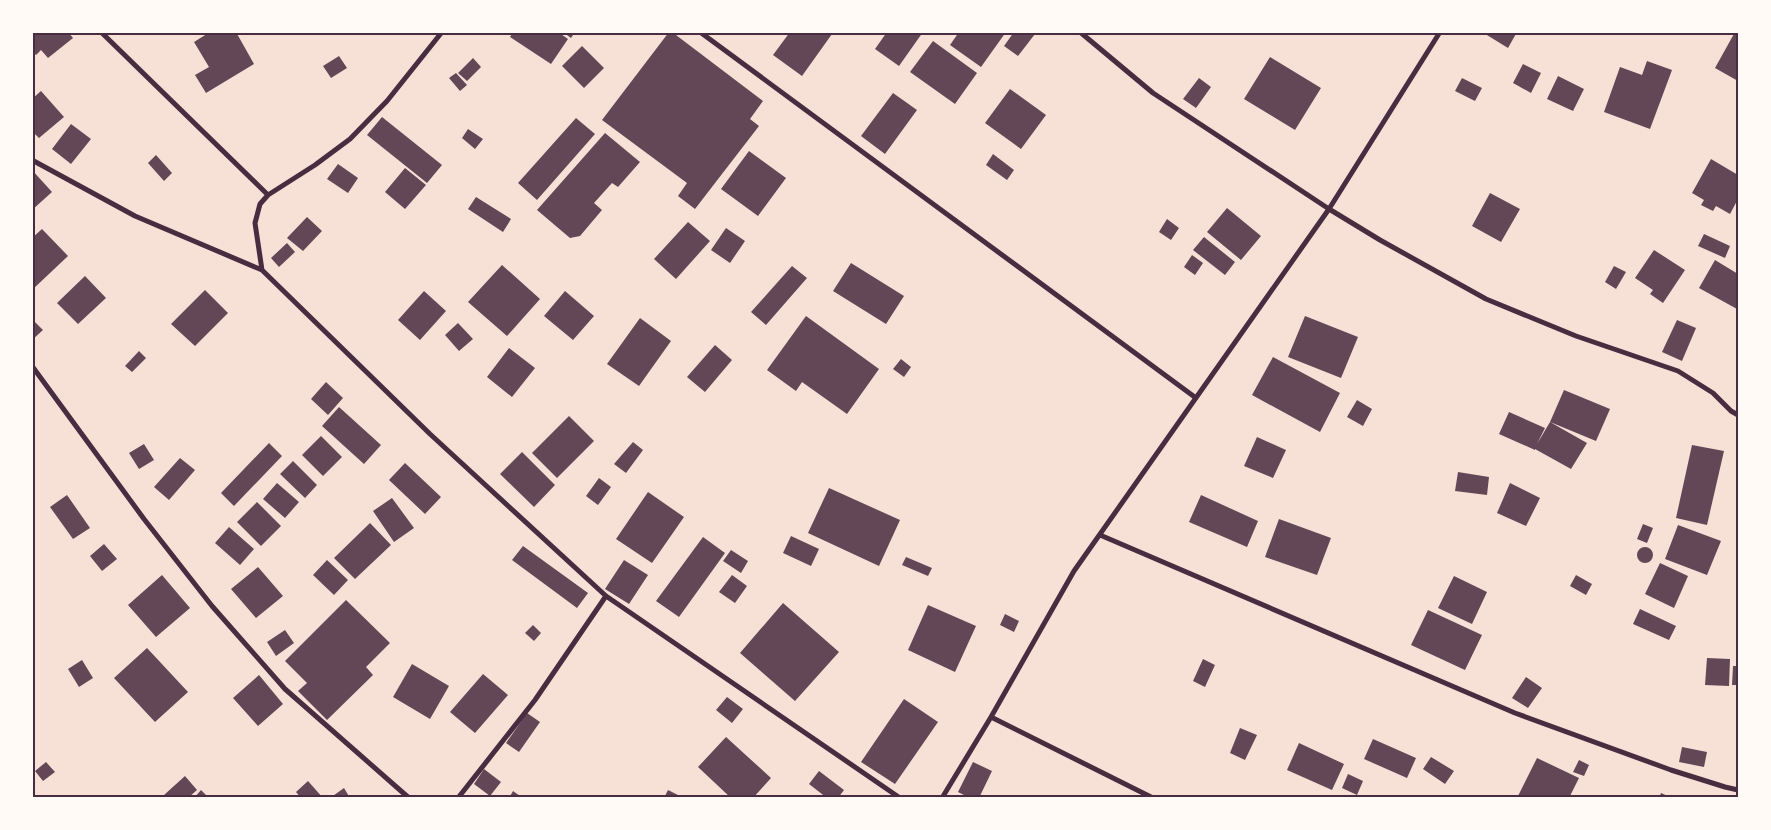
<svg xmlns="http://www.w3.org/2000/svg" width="1771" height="830" font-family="Quicksand,sans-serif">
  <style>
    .building { fill: #644757 }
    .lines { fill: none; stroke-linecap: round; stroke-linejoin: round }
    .minor { stroke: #4a2c40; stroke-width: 5 }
    .neatline { fill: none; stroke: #4a2c40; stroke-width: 2 }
  </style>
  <rect width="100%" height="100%" fill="#f7e1d7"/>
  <path class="building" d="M32,32H68L73,38L48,58L41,50L36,55L32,51Z
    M210,32H236L254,64L206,93L195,75L209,67L194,42Z
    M513,32H558L568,39L551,64L510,37Z
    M563,32H575L571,38Z
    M669,32H672L763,101L750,119L759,126L695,209L678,196L687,183L602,120Z
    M790,32H829L832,34L802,76L773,55Z
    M887,32H923L899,66L875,49Z
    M959,32H1006L981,67L950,45Z
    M1014,32H1032L1035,34L1018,56L1004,46Z
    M1482,32H1517L1508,48Z
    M1735,32H1738V81L1715,68Z
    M933,41L977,73L955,104L910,72Z
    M582,46L604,68L584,88L562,66Z
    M339,56L347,68L331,78L323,66Z
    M1270,57L1321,88L1295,130L1244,99Z
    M473,58L481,67L467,81L458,73Z
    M1647,61L1672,70L1650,129L1604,112L1620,67L1642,75Z
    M1523,64L1541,73L1531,93L1513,83Z
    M456,73L467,85L460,91L449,78Z
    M1558,76L1584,89L1573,111L1547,99Z
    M1199,78L1211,87L1196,108L1183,99Z
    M1462,78L1482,88L1475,101L1455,91Z
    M1010,89L1046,115L1021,149L985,123Z
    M41,91L64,117L39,138L32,131V99Z
    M893,93L917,110L885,154L861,136Z
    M382,117L442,165L427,183L367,135Z
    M576,118L595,134L537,200L518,183Z
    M71,124L91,139L71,164L52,149Z
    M468,129L483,139L475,149L462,138Z
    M605,133L640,162L618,187L612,183L594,203L602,210L580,236L570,238L537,210Z
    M749,151L786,178L758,216L721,189Z
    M993,154L1014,170L1007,180L986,165Z
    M156,155L172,173L164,181L148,163Z
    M1711,159L1738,175V199L1730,214L1716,206L1713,211L1701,205L1704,200L1692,193Z
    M338,164L358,178L348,193L327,179Z
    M405,168L426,185L405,209L385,192Z
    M32,170L52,192L32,210Z
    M1490,193L1520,209L1501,242L1472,226Z
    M476,197L511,219L503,232L468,209Z
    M1227,208L1261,236L1241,260L1207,232Z
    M307,217L322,231L303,251L287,238Z
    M1167,219L1179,228L1171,240L1159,232Z
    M688,222L710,241L676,279L654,259Z
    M726,228L745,241L730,263L711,250Z
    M42,229L68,256L32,290V238Z
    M1704,234L1730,246L1725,258L1698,246Z
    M1204,237L1235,262L1225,275L1193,250Z
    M287,243L295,252L279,267L271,258Z
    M1654,250L1685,270L1663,303L1650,294L1653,290L1635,278Z
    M1192,255L1203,263L1195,275L1184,267Z
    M1715,260L1738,274V307L1737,309L1699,288Z
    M851,263L904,296L886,324L833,291Z
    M502,265L540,299L507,336L468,302Z
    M792,266L807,278L766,325L751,312Z
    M1614,266L1626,272L1616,289L1605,282Z
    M85,276L106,298L78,324L57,303Z
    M205,290L228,313L195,346L171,324Z
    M424,291L446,311L420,340L398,320Z
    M565,291L594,316L573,340L544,316Z
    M806,316L879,369L847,414L802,382L796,391L767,370Z
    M1305,316L1358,337L1341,378L1288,357Z
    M640,318L671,341L639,386L607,364Z
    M32,319L43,330L32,340Z
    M1677,320L1696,328L1682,361L1662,352Z
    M458,323L473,339L459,351L445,335Z
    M715,345L732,360L705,392L687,377Z
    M509,348L535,368L512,397L487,377Z
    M139,351L146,358L132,372L125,366Z
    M1273,357L1340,393L1320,432L1252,395Z
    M901,359L911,367L904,377L893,369Z
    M326,382L343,398L328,415L311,399Z
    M1564,390L1610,409L1596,441L1550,422Z
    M1357,400L1372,409L1363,426L1347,417Z
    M339,407L381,445L364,464L322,426Z
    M1509,412L1545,428L1537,444L1550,422L1587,443L1571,469L1535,449V450L1499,434Z
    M569,416L594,441L557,478L532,453Z
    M321,436L342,457L323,476L302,455Z
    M1257,437L1286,450L1273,478L1244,466Z
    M633,442L643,450L626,473L614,464Z
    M269,443L282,456L234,506L221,493Z
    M144,444L154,460L139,469L129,453Z
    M1692,445L1724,451L1707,525L1676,518Z
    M522,452L555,485L534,507L500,474Z
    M180,458L195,470L169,500L154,487Z
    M293,461L317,485L305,498L280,474Z
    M405,463L441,497L425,514L389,480Z
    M1458,472L1489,477L1487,495L1455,491Z
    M599,478L611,487L598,505L586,496Z
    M277,483L299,502L285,518L263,499Z
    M1510,483L1540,498L1526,526L1497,513Z
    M829,488L900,520L879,566L808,533Z
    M648,492L684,517L652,563L616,539Z
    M67,495L90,528L73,539L50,507Z
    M1201,495L1258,521L1247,547L1189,522Z
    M392,498L414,528L394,542L373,511Z
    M257,502L281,526L261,546L237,522Z
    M1279,519L1331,538L1317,575L1265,557Z
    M370,523L391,545L355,579L334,558Z
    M1643,524L1653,528L1647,543L1637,539Z
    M1678,525L1721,541L1707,575L1665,559Z
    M229,527L254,549L240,565L215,543Z
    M791,536L819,549L811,566L783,553Z
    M703,537L725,553L679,617L656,601Z
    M104,544L117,559L102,571L90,556Z
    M523,546L588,593L577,608L512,560Z
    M1637 555a8 8 0 1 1 16 0a8 8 0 1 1-16 0Z
    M731,550L748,561L741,573L723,561Z
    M906,557L932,568L928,576L902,565Z
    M327,560L348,580L334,595L313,575Z
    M624,560L648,575L629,604L605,589Z
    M1660,563L1688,576L1674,608L1645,594Z
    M258,567L283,596L256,618L231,589Z
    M162,575L190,608L156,637L128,605Z
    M732,575L747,586L735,603L719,592Z
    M1576,575L1592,584L1586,595L1570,586Z
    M1454,576L1487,592L1472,624L1438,608Z
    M346,600L390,643L366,667L373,675L327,720L298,691L307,683L285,661Z
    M783,603L839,652L795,701L740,653Z
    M928,605L976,626L955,672L908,650Z
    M1640,609L1676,626L1669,640L1633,624Z
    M1428,610L1482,635L1465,670L1411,645Z
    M1005,614L1019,621L1014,632L1000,625Z
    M533,625L541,633L534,641L525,633Z
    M285,630L294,643L276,656L267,642Z
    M147,648L188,692L155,722L114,678Z
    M1707,658L1730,659L1729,686L1705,685Z
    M1203,659L1215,665L1205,687L1193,681Z
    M82,660L93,678L79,687L68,669Z
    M412,664L449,686L430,719L393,697Z
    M1733,666H1738V685H1732Z
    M483,674L508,695L475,733L450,712Z
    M259,675L283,704L258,726L233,698Z
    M1526,677L1542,688L1528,708L1512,698Z
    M727,697L743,709L732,723L716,710Z
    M904,699L938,722L895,784L861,762Z
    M527,713L540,722L519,752L506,743Z
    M1240,728L1257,735L1245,760L1230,753Z
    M726,737L771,778L753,798H731L698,767Z
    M1373,739L1416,758L1407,778L1364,759Z
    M1299,743L1344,764L1332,790L1287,770Z
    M1682,747L1707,752L1704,767L1679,762Z
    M1431,757L1454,771L1445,784L1423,769Z
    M1537,758L1579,778L1569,798H1517Z
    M1579,760L1589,765L1584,776L1573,772Z
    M46,762L55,772L43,781L35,771Z
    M973,762L992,771L979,798H970L958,792Z
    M484,769L501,782L490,796L474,784Z
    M819,771L844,790L838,798H827L809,784Z
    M1348,774L1363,781L1357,795L1342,788Z
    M185,776L197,790L188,798H166L164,795Z
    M308,781L323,798H301L296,792Z
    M344,788L350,798H330Z
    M201,790L209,798H194Z
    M668,790L684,798H664Z
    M513,791L523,798H509Z
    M1661,793L1672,798H1659Z"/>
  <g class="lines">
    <path class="minor" d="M101,32L268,195
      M700,32L1196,398
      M1080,32L1153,93L1329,209L1380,240L1486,299L1576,336L1678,371L1713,393L1731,411L1738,415
      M32,160L135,216L262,270L430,434L606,596L900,798
      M262,270L255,223L260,204L268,195L315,165L350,139L387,101L442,32
      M32,366L144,519L212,606L285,689L409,798
      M1100,535L1515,713L1671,770L1725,787L1738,790
      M991,717L1153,798
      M458,798L535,700L606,596
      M942,798L991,717L1074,571L1329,209L1440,32"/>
  </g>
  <rect width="1771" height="830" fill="none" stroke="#fffaf5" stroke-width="68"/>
  <rect x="34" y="34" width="1703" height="762" class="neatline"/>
</svg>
